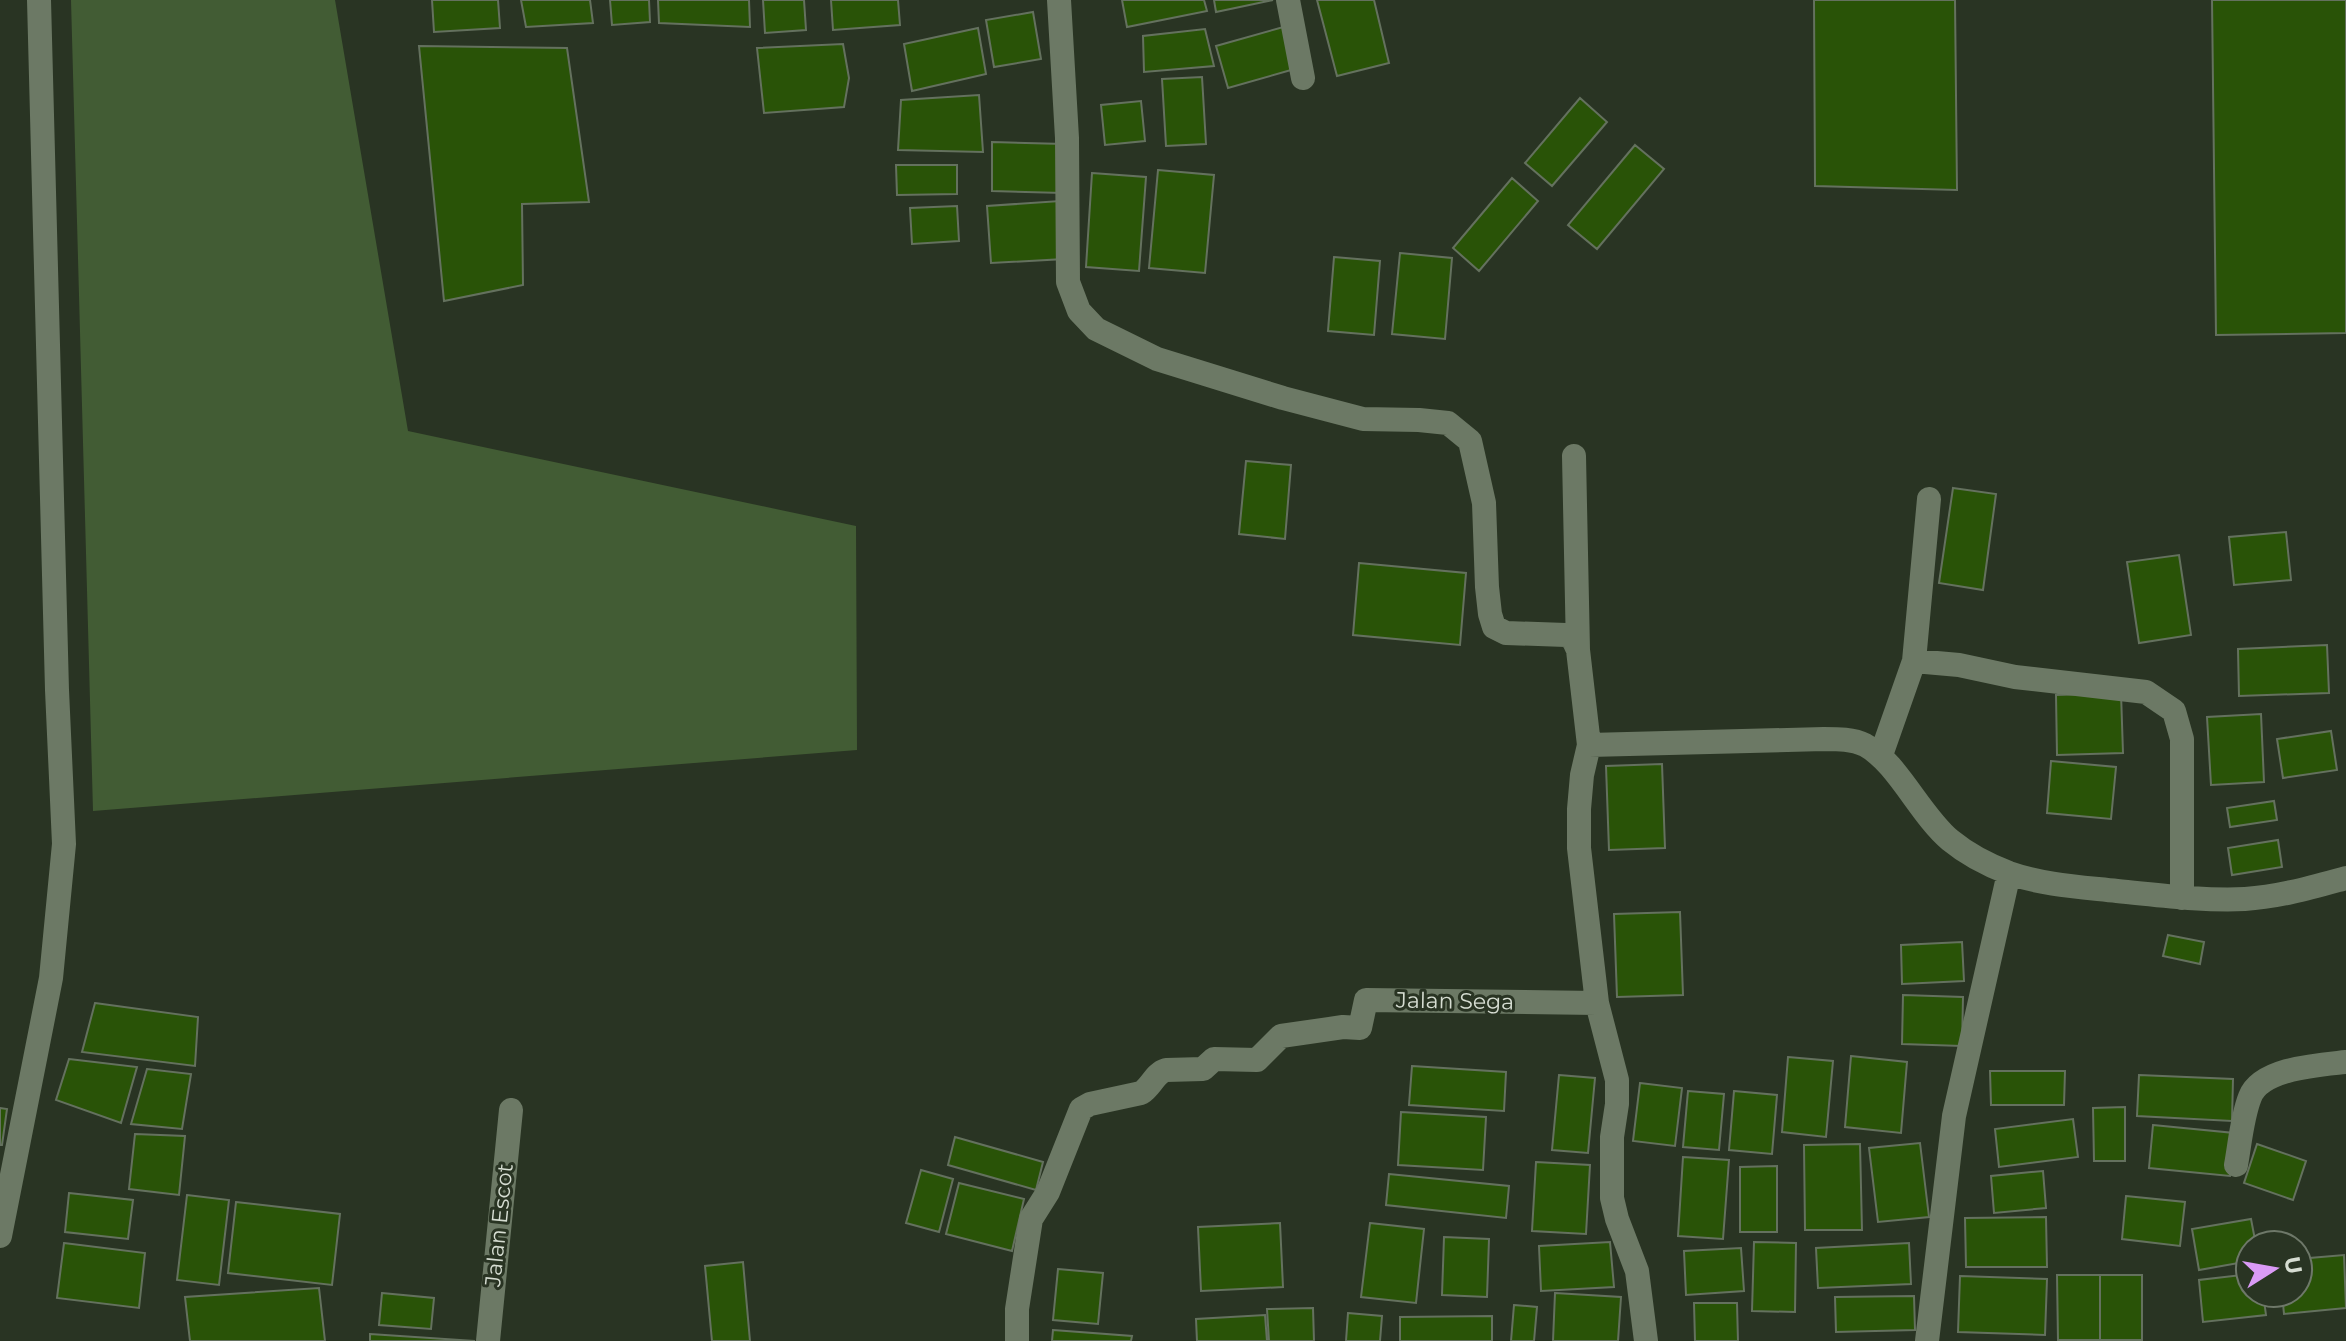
<svg xmlns="http://www.w3.org/2000/svg" width="2346" height="1341" font-family="Montserrat,sans-serif">
  <style>
    .green { fill: #425c34 }
    .building { fill: #295307; stroke: #64715e; stroke-width: 2 }
    .lines { fill: none; stroke-linecap: round; stroke-linejoin: round }
    .street { stroke: #6c7965; stroke-width: 24 }
    .labels { text-anchor: middle; dominant-baseline: central; stroke-width: 6; stroke-linejoin: round; paint-order: stroke }
    .street-label { font-size: 22px; fill: #d6ddd2; stroke: #293423 }
  </style>
  <rect width="100%" height="100%" fill="#293423"/>
  <path class="green" d="M71,0H335L408,431L856,526L857,750L93,811Z"/>
  <path class="building" d="M432,0H498L500,28L434,32Z
    M521,0H590L593,23L526,27Z
    M610,0H649L650,22L612,25Z
    M658,0H749L750,27L659,23Z
    M763,0H804L806,30L765,33Z
    M831,0H898L900,25L833,30Z
    M1122,0H1204L1207,11L1127,27Z
    M1214,0H1273L1216,12Z
    M1317,0H1374L1389,63L1337,76Z
    M1814,0H1955L1957,190L1815,186Z
    M2212,0H2346V333L2216,335Z
    M1033,12L1041,59L994,67L986,20Z
    M1287,26L1298,68L1228,88L1216,46Z
    M978,28L986,74L912,91L904,44Z
    M1205,29L1214,66L1144,72L1143,36Z
    M843,44L849,78L844,107L764,113L757,48Z
    M419,46L567,48L589,202L522,204L523,285L444,301Z
    M1202,77L1206,144L1166,146L1162,79Z
    M979,95L983,152L898,150L901,100Z
    M1580,98L1607,122L1552,186L1525,163Z
    M1141,101L1145,141L1105,145L1101,105Z
    M992,142L1064,144L1063,193L992,191Z
    M1635,145L1664,169L1597,249L1568,225Z
    M896,165H957V194L897,195Z
    M1158,170L1214,175L1205,273L1149,268Z
    M1092,173L1146,177L1139,271L1086,267Z
    M1512,178L1538,201L1479,271L1453,248Z
    M1060,201L1064,259L991,263L987,206Z
    M957,206L959,241L912,244L910,208Z
    M1400,253L1452,258L1445,339L1392,334Z
    M1334,257L1380,261L1374,335L1328,331Z
    M1246,461L1291,465L1285,539L1239,534Z
    M1953,488L1996,494L1983,590L1939,583Z
    M2286,532L2291,580L2234,585L2229,537Z
    M2179,555L2191,635L2139,643L2127,562Z
    M1359,563L1466,573L1460,645L1353,635Z
    M2327,645L2329,693L2239,696L2238,649Z
    M2121,693L2123,753L2057,755L2056,695Z
    M2261,714L2264,782L2211,785L2207,717Z
    M2331,731L2337,770L2283,778L2277,739Z
    M2051,761L2116,767L2111,819L2047,813Z
    M1662,764L1665,848L1609,850L1606,766Z
    M2274,801L2277,820L2230,827L2227,808Z
    M2278,840L2282,867L2232,875L2228,848Z
    M1680,912L1683,995L1617,997L1614,914Z
    M2168,935L2204,942L2200,964L2163,956Z
    M1962,942L1964,981L1902,984L1901,945Z
    M1903,995L1963,997L1962,1046L1902,1044Z
    M95,1003L198,1017L195,1066L82,1052Z
    M1851,1056L1907,1062L1901,1133L1845,1127Z
    M1788,1057L1833,1061L1826,1137L1782,1132Z
    M69,1059L137,1067L121,1123L56,1100Z
    M1412,1066L1506,1072L1504,1111L1409,1105Z
    M147,1069L191,1074L182,1129L131,1124Z
    M1990,1071H2065L2064,1105H1991Z
    M1559,1075L1595,1078L1588,1153L1552,1150Z
    M2139,1075L2233,1079L2232,1121L2137,1116Z
    M1640,1083L1682,1088L1675,1146L1633,1141Z
    M1688,1091L1724,1094L1719,1150L1683,1147Z
    M1734,1091L1777,1095L1772,1154L1729,1150Z
    M2125,1107V1161H2094L2093,1108Z
    M0,1108L7,1109L2,1145H0Z
    M1401,1112L1486,1117L1483,1170L1398,1165Z
    M2073,1119L2078,1157L1999,1167L1995,1129Z
    M2153,1125L2234,1133L2230,1176L2149,1168Z
    M135,1134L185,1136L179,1195L129,1189Z
    M955,1137L1043,1162L1036,1190L948,1165Z
    M1920,1143L1929,1217L1878,1222L1869,1148Z
    M1860,1144L1862,1230H1805L1804,1145Z
    M2257,1144L2306,1161L2293,1200L2244,1183Z
    M1683,1157L1729,1160L1723,1239L1678,1236Z
    M1536,1162L1590,1165L1586,1234L1532,1231Z
    M1777,1166V1232H1740V1167Z
    M921,1170L953,1179L939,1232L906,1223Z
    M2043,1171L2046,1208L1994,1213L1991,1176Z
    M1389,1174L1509,1186L1506,1218L1386,1205Z
    M959,1183L1024,1199L1012,1251L946,1234Z
    M69,1193L133,1200L128,1239L65,1232Z
    M187,1195L229,1200L219,1285L177,1280Z
    M2126,1196L2185,1202L2180,1246L2122,1239Z
    M236,1202L340,1214L332,1285L228,1273Z
    M2046,1217L2047,1267H1966L1965,1218Z
    M2251,1219L2256,1245H2250V1261L2199,1270L2192,1229Z
    M1280,1223L1283,1287L1201,1291L1198,1227Z
    M1370,1223L1424,1229L1416,1303L1361,1297Z
    M1444,1237L1489,1239L1487,1297L1442,1295Z
    M1610,1242L1614,1287L1541,1291L1539,1246Z
    M1754,1242L1796,1243L1795,1312L1752,1311Z
    M64,1243L145,1253L139,1308L57,1298Z
    M1909,1243L1911,1284L1818,1288L1816,1248Z
    M1741,1248L1744,1291L1686,1295L1684,1251Z
    M2344,1255L2346,1308L2284,1314L2282,1293H2298V1259Z
    M743,1262L750,1341H712L705,1266Z
    M1058,1269L1103,1273L1098,1324L1053,1320Z
    M2250,1274V1293H2263L2266,1315L2203,1322L2199,1280Z
    M2057,1275H2100V1340H2058Z
    M2100,1275H2142V1340H2100Z
    M1960,1276L2047,1279L2045,1335L1958,1332Z
    M319,1288L325,1341H190L185,1297Z
    M382,1293L434,1298L431,1329L379,1325Z
    M1555,1293L1621,1297L1618,1341H1553Z
    M1914,1296L1915,1330L1836,1332L1835,1297Z
    M1694,1303H1737L1738,1341H1695Z
    M1514,1305L1537,1307L1534,1341H1511Z
    M1313,1308L1314,1341H1269L1267,1309Z
    M1348,1313L1382,1316L1380,1341H1346Z
    M1265,1315L1267,1341H1197L1196,1319Z
    M1492,1316V1341H1400V1317Z
    M1053,1330L1132,1336L1131,1341H1052Z
    M370,1334L475,1341H370Z"/>
  <g class="lines">
    <path class="street" d="M1059,0L1067,138L1068,282L1079,311L1096,329L1157,359L1283,398L1363,419L1419,420L1448,423L1470,441L1484,503L1487,587L1490,614L1494,627L1506,633L1566,635L1573,639L1578,650L1589,745L1582,775L1579,809V848L1597,1003L1617,1080V1104L1612,1137V1198L1617,1219L1637,1271L1646,1341
      M1288,0L1303,78
      M1574,456L1578,650
      M1914,661L1959,665L2015,677L2146,692L2174,711L2182,739V898
      M1589,745L1824,739C1838,739 1853,739 1865,745C1897,762 1920,815 1950,840C1967,854 1988,865 2009,873C2043,885 2081,887 2117,891C2159,895 2202,901 2245,899C2279,897 2313,887 2346,878
      M1881,755L1914,661L1929,499
      M2236,1165C2240,1143 2242,1117 2250,1097C2261,1068 2319,1065 2346,1062
      M0,1236L51,978L64,844L57,690L39,0
      M488,1341L511,1110
      M1017,1341V1309L1031,1219L1048,1192L1081,1109L1090,1104L1141,1093C1151,1087 1155,1073 1166,1070L1203,1069L1214,1059L1257,1060L1281,1036L1343,1027L1360,1028L1366,1000L1597,1003
      M1927,1341L1954,1116L2009,873"/>
  </g>
  <g class="labels">
    <g class="street-label">
      <text transform="translate(1455 1001) rotate(1)">Jalan Sega</text>
      <text transform="translate(499 1225) rotate(-84)">Jalan Escot</text>
    </g>
  </g>
  <g transform="translate(2274 1269) rotate(79)"><circle r="38" fill="#293423" stroke="#6e7869" stroke-width="2"/>
  <path d="M0-6L14 30L0 20L-14 30Z" fill="#da9af6"/>
  <text y="-12" font-size="22" font-weight="bold" text-anchor="middle" fill="#d6ddd2">U</text>
  </g>
</svg>
